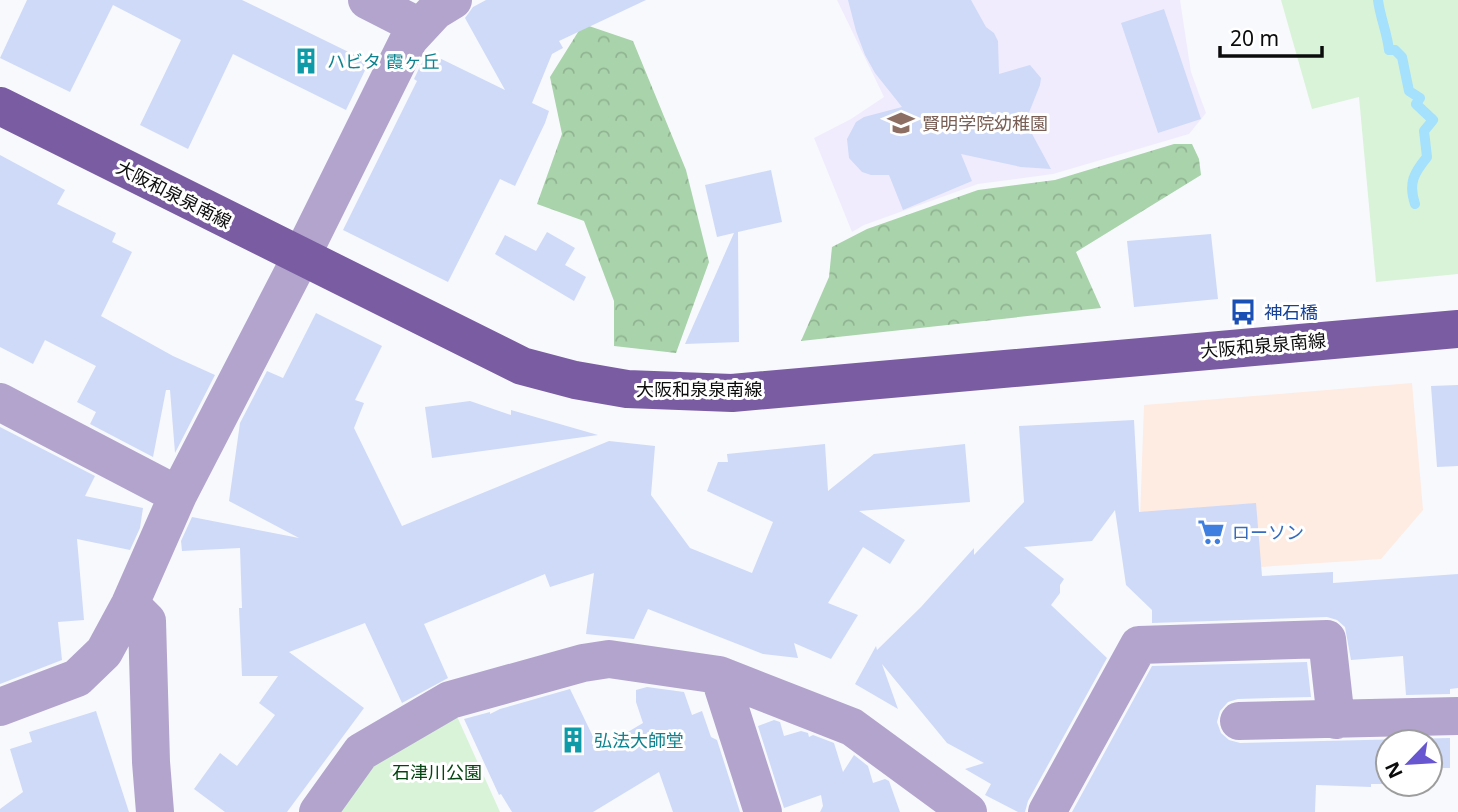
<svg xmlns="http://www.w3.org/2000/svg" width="1458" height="812" font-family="'Noto Sans','Noto Sans JP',sans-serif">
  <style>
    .commercial { fill: #feebe2 }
    .education { fill: #f0ecfe }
    .forest { fill: url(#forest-crowns) }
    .park { fill: #d9f3d9 }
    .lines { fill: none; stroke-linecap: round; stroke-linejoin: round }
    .stream { stroke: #a5e0fc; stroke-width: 10 }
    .building { fill: #cedaf7 }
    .minor { stroke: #b3a4cd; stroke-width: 38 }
    .major { stroke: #7a5ca3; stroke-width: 38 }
    .labels { text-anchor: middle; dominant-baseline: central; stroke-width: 6; stroke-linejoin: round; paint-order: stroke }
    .culture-label { font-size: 18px; fill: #0d838f; stroke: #fff; text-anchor: start }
    .education-label { font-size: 18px; fill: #785e54; stroke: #fff; text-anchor: start }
    .street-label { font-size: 18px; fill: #0b0b0c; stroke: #fff }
    .transit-label { font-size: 18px; fill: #164399; stroke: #fff; text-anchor: start }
    .shop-label { font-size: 18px; fill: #366cbe; stroke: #fff; text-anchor: start }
    .park-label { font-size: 18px; fill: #044410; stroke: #fff }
  </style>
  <defs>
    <pattern id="forest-crowns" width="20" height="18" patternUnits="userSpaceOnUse" patternTransform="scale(1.75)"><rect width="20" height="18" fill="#a9d3aa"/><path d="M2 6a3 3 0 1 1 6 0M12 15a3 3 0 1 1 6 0" fill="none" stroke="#90b491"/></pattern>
  </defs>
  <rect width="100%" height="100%" fill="#f8f9fd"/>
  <path class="commercial" d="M1412,383L1423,510L1381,559L1138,575L1144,405Z"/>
  <path class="education" d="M837,0H1180L1191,72L1206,113L1189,134L1053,174L978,184L864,225L852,232L814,138L851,119L884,97Z"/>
  <path class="forest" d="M583,24L633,41L686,170L709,262L676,353L614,346V301L584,221L537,204L562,134L550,77Z
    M1174,144H1192L1199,159L1201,175L1076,252L1101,308L801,341L829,277L832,247L867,229L978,190L1055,180Z"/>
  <path class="park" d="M1281,0H1458V274L1376,282L1359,97L1312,109Z
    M455,712L500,812H338L370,766Z"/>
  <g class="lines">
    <path class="stream" d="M1378,0C1380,17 1387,32 1389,50H1395L1402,57L1409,91L1420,98L1416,104L1433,120L1424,131L1427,157C1414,173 1408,183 1415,204"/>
  </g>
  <path class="building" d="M27,0H242L369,62L346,110L233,54L188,149L140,125L181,40L113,5L70,92L0,58Z
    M486,0H646L559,41L563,48L552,54L532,103L549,111L545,123L515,186L500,179L448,282L343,230L417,81L414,79L427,52L505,90L465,18L473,7Z
    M848,0H971L986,27L994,33L998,41L999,74L1030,65L1041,78L1040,85L1020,135L1031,132L1051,169L1021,167L961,154L972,181L903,210L889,175H871L862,172L849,158L847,139L856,122L864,117L902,107L875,73L865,55L856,31Z
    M1164,9L1201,119L1158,133L1121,23Z
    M0,155L65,190L57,204L116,233L112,242L132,252L101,316L173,356L215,375L175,453L170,390H166L153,457L90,424L96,412L77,402L96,366L45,340L33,364L0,347Z
    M771,170L782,222L738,232L739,342L685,344L734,233L717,237L705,185Z
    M547,232L575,248L565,265L586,277L574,301L495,254L505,235L536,251Z
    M1211,234L1218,299L1134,307L1127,241Z
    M316,313L382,346L355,400L364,403L354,428L402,526L609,441L655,446L651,495L690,548L752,573L773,522L707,491L718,462H728L727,454L825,444L828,491L874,454L965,444L970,502L859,511L905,540L890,564L863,547L828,603L858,615L831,659L794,643L798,658L763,654L648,609L634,639L586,634L594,573L550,587L545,574L424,624L448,678L402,703L365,623L289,652L364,708L287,812H225L194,789L220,753L237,766L275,715L259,703L278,676H242L239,608H242L240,548L182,551L181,541L192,517L299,538L229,501L240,423L267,371L283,378Z
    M1458,385V466L1437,467L1431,386Z
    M470,401L511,415V410L598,435L432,458L425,407Z
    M1134,420L1139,512L1256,503L1262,576L1333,572V583L1458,574V688L1450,689V694L1406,695L1403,656L1351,660L1345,627L1337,620L1327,617L1152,623V610L1126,585L1115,510L1092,541L1024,547L1064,579L1060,585V593L1051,605L1107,658L1028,801L1025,812H1018L985,795L991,784L965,769L984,763L947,743L882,664L898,709L855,684L876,646L877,650L921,607L974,548V555L1024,502L1019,426Z
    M0,427L95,476L85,496L143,508L140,528L130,550L77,539L84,620L58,622L62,660L0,684Z
    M1307,662L1311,697L1238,699L1228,702L1220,711L1217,722L1221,733L1229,740L1240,743L1450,738V768H1430V742H1388V784H1400H1371V787L1316,785L1315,812H1072L1152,666Z
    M647,687L684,692L692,715L702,711L711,737L717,740L740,812H673L659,772L593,812H512L501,794L499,795L464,719L490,712V714L500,709L570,689L599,749L643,723L636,702V690Z
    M96,711L129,812H0V809L23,792L10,749L32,742L29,732Z
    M774,720L780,722L784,736L801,731L808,733L809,737L813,735L834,743L843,772L854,755L868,766L873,783L885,779L889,781L900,812H820L823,806L821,795L784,808L758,726Z"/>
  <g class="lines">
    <path class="minor" d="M367,0L420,27
      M0,402L178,495
      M130,604L147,621L151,762L155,812
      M719,675L763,812
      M0,707L77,678L104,652L130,604L178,495L301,257L409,39L435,11L453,0
      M1239,721L1458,716
      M318,812L361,752L450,700L583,663L609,659L719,675L852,727L968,812
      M1047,812L1139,645L1327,639L1336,720"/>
    <path class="major" d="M0,106L522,366L575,380L627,389L732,393L1458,329"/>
  </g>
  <defs>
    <g id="building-bare" transform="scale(2.1)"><path d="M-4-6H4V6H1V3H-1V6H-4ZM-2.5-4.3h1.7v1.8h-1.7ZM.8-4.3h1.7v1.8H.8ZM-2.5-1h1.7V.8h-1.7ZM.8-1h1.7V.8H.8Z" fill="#0f9aa8" stroke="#fff" stroke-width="2.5" paint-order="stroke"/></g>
    <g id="school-bare" transform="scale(2.1)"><path d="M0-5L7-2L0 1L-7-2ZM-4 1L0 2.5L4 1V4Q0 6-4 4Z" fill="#8d6e63" stroke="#fff" stroke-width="2.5" paint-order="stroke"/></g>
    <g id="bus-bare" transform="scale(2.1)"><path d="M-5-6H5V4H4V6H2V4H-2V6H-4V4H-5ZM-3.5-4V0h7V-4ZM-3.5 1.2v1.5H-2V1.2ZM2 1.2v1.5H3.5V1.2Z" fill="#1a4fb4" stroke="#fff" stroke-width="2.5" paint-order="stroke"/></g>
    <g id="supermarket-bare" transform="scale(2.1)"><path d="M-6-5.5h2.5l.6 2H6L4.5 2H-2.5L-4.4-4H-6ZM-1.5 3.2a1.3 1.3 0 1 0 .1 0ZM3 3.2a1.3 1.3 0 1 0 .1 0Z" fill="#3f7fe0" stroke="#fff" stroke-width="2.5" paint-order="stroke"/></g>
  </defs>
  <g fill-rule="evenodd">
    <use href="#building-bare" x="306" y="61"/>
    <use href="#school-bare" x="901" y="123"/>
    <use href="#bus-bare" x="1243" y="312"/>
    <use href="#supermarket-bare" x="1211" y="532"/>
    <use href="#building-bare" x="573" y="740"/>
  </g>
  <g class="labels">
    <g class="culture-label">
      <text x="327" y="61">ハビタ 霞ヶ丘</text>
      <text x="594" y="740">弘法大師堂</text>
    </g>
    <g class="education-label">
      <text x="922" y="123">賢明学院幼稚園</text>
    </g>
    <g class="street-label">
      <text transform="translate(174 194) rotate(27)">大阪和泉泉南線</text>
      <text transform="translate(1263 345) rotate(-5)">大阪和泉泉南線</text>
      <text x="699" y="389">大阪和泉泉南線</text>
    </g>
    <g class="transit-label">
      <text x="1264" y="312">神石橋</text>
    </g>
    <g class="shop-label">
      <text x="1232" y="532">ローソン</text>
    </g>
    <g class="park-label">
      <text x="437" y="772">石津川公園</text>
    </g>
  </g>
  <g transform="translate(1409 763) rotate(245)"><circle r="33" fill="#ffffff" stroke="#9d9d9e" stroke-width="2"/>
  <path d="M0-5L12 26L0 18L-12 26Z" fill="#6756cf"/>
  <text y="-10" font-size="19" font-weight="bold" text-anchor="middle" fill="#0b0b0c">N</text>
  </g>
  <path d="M1220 46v10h102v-10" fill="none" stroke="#0b0b0c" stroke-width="3.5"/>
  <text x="1230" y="46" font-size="21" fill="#0b0b0c" stroke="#ffffff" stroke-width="5" paint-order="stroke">20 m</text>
</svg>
